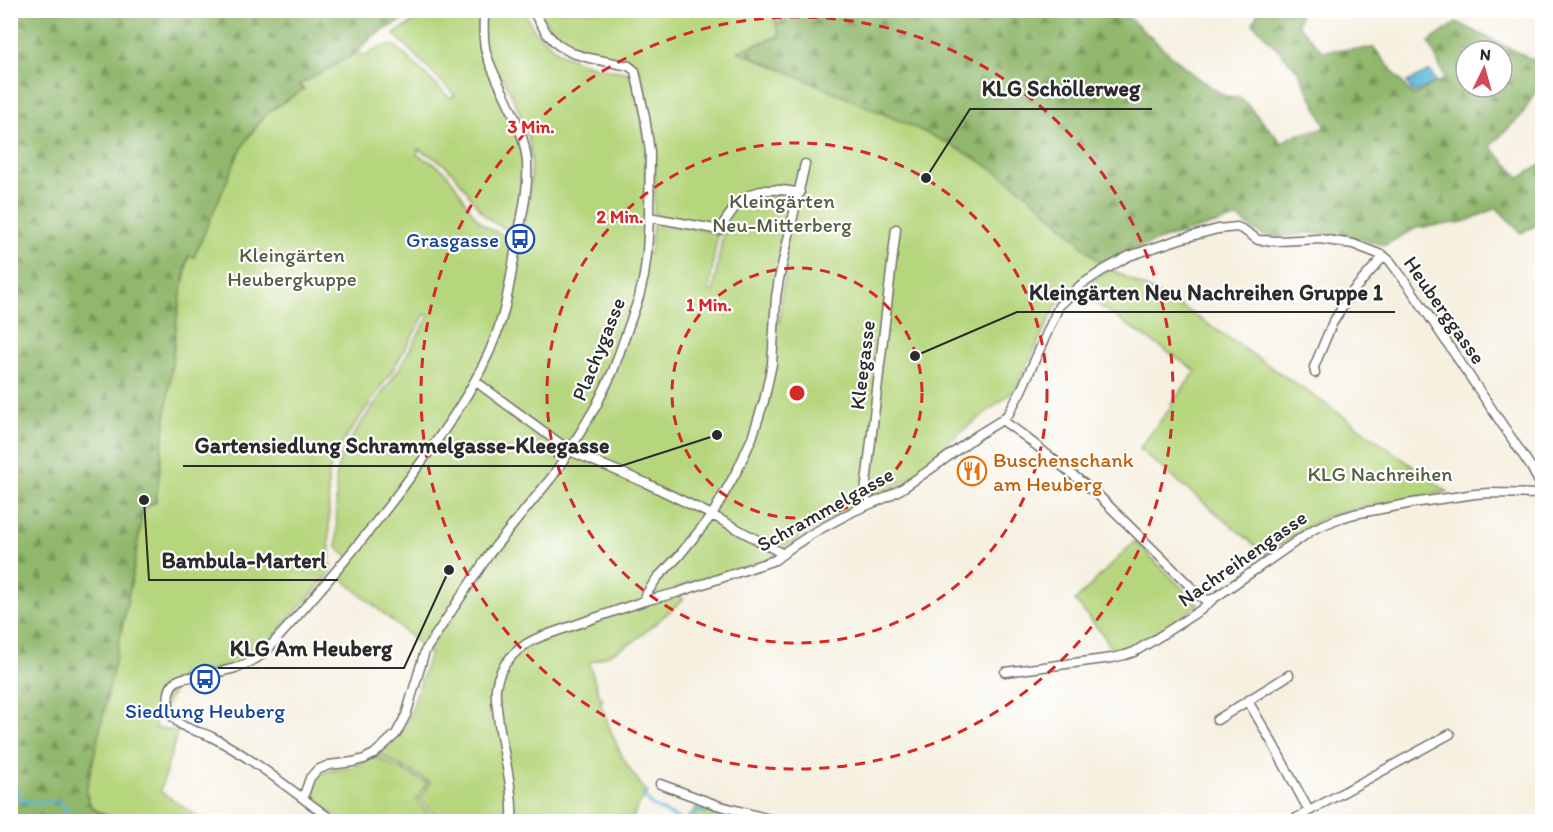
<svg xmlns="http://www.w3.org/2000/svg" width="1553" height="832" font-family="Itim,sans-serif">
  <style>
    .green { fill: #b6d67d; stroke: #708054; stroke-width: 1.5; fill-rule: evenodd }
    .forest { fill: url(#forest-firs); stroke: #5e714c; stroke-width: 1.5; fill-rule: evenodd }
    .water { fill: url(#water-ripples); stroke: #447282; stroke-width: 1.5 }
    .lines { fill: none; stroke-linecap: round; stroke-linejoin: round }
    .stream { stroke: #5cb9da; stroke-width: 3 }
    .minor-casing { stroke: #72706a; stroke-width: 11 }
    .minor { stroke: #fff; stroke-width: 8 }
    .ring { fill: none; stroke: #d62828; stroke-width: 3; stroke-dasharray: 10 8 }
    .labels { text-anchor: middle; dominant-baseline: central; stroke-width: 4.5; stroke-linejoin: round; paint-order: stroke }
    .park-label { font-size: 21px; fill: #555e44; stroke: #fff }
    .transit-label { font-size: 21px; fill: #164399; stroke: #fff; text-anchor: end }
    .street-label { font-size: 21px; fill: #2b2b2b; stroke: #fff }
    .food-label { font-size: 21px; fill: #c56008; stroke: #fff; text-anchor: start }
    .centre { fill: #d62828; stroke: #fff; stroke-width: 3 }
    .ring-label { font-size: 18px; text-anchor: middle; font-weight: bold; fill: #d62828; stroke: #fff; stroke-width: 4.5; stroke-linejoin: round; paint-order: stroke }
    .leader { fill: none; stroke: #2b2b2b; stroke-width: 2 }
    .callout-dot { fill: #2b2b2b; stroke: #fff; stroke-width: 2 }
    .callout-label { font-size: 22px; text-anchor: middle; font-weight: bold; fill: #2b2b2b; stroke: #fff; stroke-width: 4.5; stroke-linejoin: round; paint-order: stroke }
  </style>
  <defs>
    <pattern id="forest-firs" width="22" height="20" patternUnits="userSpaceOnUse" patternTransform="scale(1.5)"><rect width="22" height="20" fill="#90b76c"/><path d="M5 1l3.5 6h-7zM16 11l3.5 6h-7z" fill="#769559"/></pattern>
    <pattern id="water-ripples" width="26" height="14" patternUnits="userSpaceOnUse" patternTransform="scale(1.5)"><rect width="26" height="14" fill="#5cb9da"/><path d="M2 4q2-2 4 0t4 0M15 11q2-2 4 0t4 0" fill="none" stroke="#4c97b1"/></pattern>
  </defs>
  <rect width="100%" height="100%" fill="#fff"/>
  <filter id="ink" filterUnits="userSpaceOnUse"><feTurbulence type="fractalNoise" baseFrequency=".0167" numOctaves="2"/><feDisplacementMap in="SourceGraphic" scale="12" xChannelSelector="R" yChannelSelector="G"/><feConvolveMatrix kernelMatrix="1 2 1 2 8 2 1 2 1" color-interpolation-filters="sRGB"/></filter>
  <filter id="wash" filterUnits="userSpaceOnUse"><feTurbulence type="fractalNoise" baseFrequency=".008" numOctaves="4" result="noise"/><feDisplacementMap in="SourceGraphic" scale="24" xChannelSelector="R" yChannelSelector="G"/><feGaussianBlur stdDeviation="1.35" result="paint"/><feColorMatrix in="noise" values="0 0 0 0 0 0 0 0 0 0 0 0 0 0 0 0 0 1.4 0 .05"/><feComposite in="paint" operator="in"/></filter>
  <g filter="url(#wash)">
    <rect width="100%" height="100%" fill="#f6f0e0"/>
    <path class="green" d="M431,11H524L534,30L558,52L579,62L600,68L629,73L632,77C635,90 640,104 642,117C648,162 646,206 642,252L650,254L653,225L656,222L714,232L717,237L709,290L713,292L722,239L726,225L702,224L657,216L654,213L655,170L650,118L641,75L637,67L630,60L621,59L574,47L558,36L548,25L540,11H772L780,35L738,51C783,70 828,89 873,109C917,128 963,148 1003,176C1039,201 1070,233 1101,264L1077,282L1056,306L1015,390L952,439L924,466L908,479L883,494L853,506L799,537L772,558L679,587L683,600L633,642L610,654L589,663L599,695L603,700L600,702C613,738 622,764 648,793L637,807L632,821H455L435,814L420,799L430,782L379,754L400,735L408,721L430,653L339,576L352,560L337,548L336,484L337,470L340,459L343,451L364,419L397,372L429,316L425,314L394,368L334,455L328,477L330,571L329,575L257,655L235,666L181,675L166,705L165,711L162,717L155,720V728L178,731L160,791L204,821H118L92,808L88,800L86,792L126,609L133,573L143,509L158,483L178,311L189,255L194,257L237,157L249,136L268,112L304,89L298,85L358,52L366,56C373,49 386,44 395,46L450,98L455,95L394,34ZM503,77C511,94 520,111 526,129C537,165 528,204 521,240H512C502,233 490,231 480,222C465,206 458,183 442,169C435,163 425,159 417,155L418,149C429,155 441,160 449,169C476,195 474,220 515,232L523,188V157L520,145L495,80ZM778,271L785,277L781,296L779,322L771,318Z
      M1111,269L1187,310L1349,420L1448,492L1365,506L1322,518L1266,554L1139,449L1172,406L1171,404L1196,371L1080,293L1092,280Z
      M1135,541L1198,604C1175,623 1143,647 1114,654L1104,636L1075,601Z
      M377,757L427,783L416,800L432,816L429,821H342L311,798C305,767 335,772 354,766C362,763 369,760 377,757Z
      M698,801L770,822H692Z"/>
    <path class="forest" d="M10,11H420L373,36L358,52L298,85L304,89L268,112L249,136L237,157L194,257L188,256L178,311L156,502L143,509C129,604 107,698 86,792C90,813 101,813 118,821H11Z
      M772,11H1121L1196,77L1225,96L1240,97L1282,143L1290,137L1326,127L1299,72L1253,23L1259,11H1300L1298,25L1322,51L1374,48L1413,96L1445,78L1429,42L1457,22L1533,60L1542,52V82L1539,85L1522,115L1490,146L1520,178L1542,164V222L1521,233L1497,208L1464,222L1416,228L1385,245L1344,236L1308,233L1277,238L1265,236L1252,229L1240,219L1236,218L1165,238L1105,261L1101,264C1070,233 1039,201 1003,176C962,148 917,128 872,109C828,89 783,70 738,51L780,36ZM1466,51H1502V87H1466Z"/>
    <path class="water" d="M1430,71L1436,82L1413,93L1407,82Z"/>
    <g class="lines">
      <path class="stream" d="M10,789H15L22,801L42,803L52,801L59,802L68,812L72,822
        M642,793L651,805L684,822
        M684,822L693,813L699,811L714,812L731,819L758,822"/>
    </g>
  </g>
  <g filter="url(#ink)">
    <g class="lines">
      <g class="minor-casing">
        <path id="minor" d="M649,217L720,230C741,192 757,184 800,193
          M1315,373L1314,367L1332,324L1352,292L1384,256
          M475,381L570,451L646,483L712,515L783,554
          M1002,420L1023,435L1098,495L1201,597L1206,600L1213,599
          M867,505L865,492L896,229
          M644,601L647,593L657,578L678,557L712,515L738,469L752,438L764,401L772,364L776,297L779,279L805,164
          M1005,672L1112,658L1125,655L1134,652L1154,640L1202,609L1213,599L1314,529L1335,520L1354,514L1413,503L1475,494L1490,493L1542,494
          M1248,701L1274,746L1309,811
          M1217,720L1289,675
          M660,784L717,805L781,822
          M303,798L310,778L317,770L329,765L353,762L364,759L374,754L396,734L406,715L425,651L490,553L552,477L568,453L596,406L613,371L639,297L644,276L647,253L649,217L650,152L645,117L635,71L629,66L589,58L572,53L558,45L548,35L532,10
          M335,822C294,793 255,759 210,736C198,731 182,729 174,718C167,709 166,691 174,683C180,677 192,677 200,676C225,671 248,668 267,650C322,589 375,527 422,461C455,416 488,368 503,314C509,292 512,269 516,247C521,219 529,190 527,162C524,124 499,90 487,56C482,41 484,25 484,10
          M512,822C514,786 502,751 498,716C497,707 495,697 496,688C499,663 520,644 543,636L644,601L676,593L775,560L789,549L813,533L854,511L885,498L903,488L938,464L976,436L1002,420L1009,413L1021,391L1059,306L1081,285L1102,271L1129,256L1180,239L1218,229L1237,227L1244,230L1258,240L1278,241L1320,239L1353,244L1384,256L1390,261L1410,288L1531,467L1542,488
          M1289,822L1450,734"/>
      </g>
      <use href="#minor" class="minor"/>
    </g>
  </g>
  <g class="ring">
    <circle cx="797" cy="393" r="125"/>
    <circle cx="797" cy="393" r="250"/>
    <circle cx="797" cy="393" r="376"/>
  </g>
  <defs>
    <g id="bus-ring" transform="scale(1.5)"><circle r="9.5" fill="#fff" stroke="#1a4fb4" stroke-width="1.5"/><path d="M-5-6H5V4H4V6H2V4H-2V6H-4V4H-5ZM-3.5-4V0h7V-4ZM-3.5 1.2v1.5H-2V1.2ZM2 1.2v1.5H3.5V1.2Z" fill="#1a4fb4"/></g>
    <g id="restaurant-ring" transform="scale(1.5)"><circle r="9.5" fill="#fff" stroke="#e8710a" stroke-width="1.5"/><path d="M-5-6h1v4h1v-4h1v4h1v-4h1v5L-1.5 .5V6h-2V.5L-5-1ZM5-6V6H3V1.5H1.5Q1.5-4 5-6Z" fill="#e8710a"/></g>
  </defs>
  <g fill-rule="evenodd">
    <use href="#bus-ring" x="520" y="239"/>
    <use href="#restaurant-ring" x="972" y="471"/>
    <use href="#bus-ring" x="205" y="679"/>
  </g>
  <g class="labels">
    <g class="park-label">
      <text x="782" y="200">Kleingärten<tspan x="782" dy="24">Neu-Mitterberg</tspan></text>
      <text x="292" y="254">Kleingärten<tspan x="292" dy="24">Heubergkuppe</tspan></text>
      <text x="1380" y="473">KLG Nachreihen</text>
    </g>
    <g class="transit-label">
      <text x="499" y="239">Grasgasse</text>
      <text x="205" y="710" text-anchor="middle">Siedlung Heuberg</text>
    </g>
    <g class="street-label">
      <text transform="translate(1445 310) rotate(55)">Heuberggasse</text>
      <text transform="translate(598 349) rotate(-68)">Plachygasse</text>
      <text transform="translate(862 365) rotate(-83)">Kleegasse</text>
      <text transform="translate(825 509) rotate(-29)">Schrammelgasse</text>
      <text transform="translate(1242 558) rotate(-35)">Nachreihengasse</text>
    </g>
    <g class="food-label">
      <text x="993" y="459">Buschenschank<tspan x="993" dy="24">am Heuberg</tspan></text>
    </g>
  </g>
  <circle cx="797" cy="393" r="9" class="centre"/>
  <g class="ring-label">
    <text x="531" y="133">3 Min.</text>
    <text x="620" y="223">2 Min.</text>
    <text x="709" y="311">1 Min.</text>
  </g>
  <path class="leader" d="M926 178L970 109H1152M915 356L1017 312H1395M717 435L621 466H183M144 500L149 580H338M449 570L404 668H218"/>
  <g class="callout-dot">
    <circle cx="926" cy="178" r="6"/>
    <circle cx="915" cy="356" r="6"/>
    <circle cx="717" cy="435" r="6"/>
    <circle cx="144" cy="500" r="6"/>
    <circle cx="449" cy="570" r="6"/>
  </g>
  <g class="callout-label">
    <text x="1061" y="96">KLG Schöllerweg</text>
    <text x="1206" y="300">Kleingärten Neu Nachreihen Gruppe 1</text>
    <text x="402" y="453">Gartensiedlung Schrammelgasse-Kleegasse</text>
    <text x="244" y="568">Bambula-Marterl</text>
    <text x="311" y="656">KLG Am Heuberg</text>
  </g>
  <rect width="1553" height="832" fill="none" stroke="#fff" stroke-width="36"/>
  <g transform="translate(1484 69) rotate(5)"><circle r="28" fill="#ffffff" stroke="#aaaaaa" stroke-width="1.5"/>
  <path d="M0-4.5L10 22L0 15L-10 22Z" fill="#d1495b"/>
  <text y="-9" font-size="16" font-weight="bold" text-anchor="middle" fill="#2b2b2b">N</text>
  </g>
</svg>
